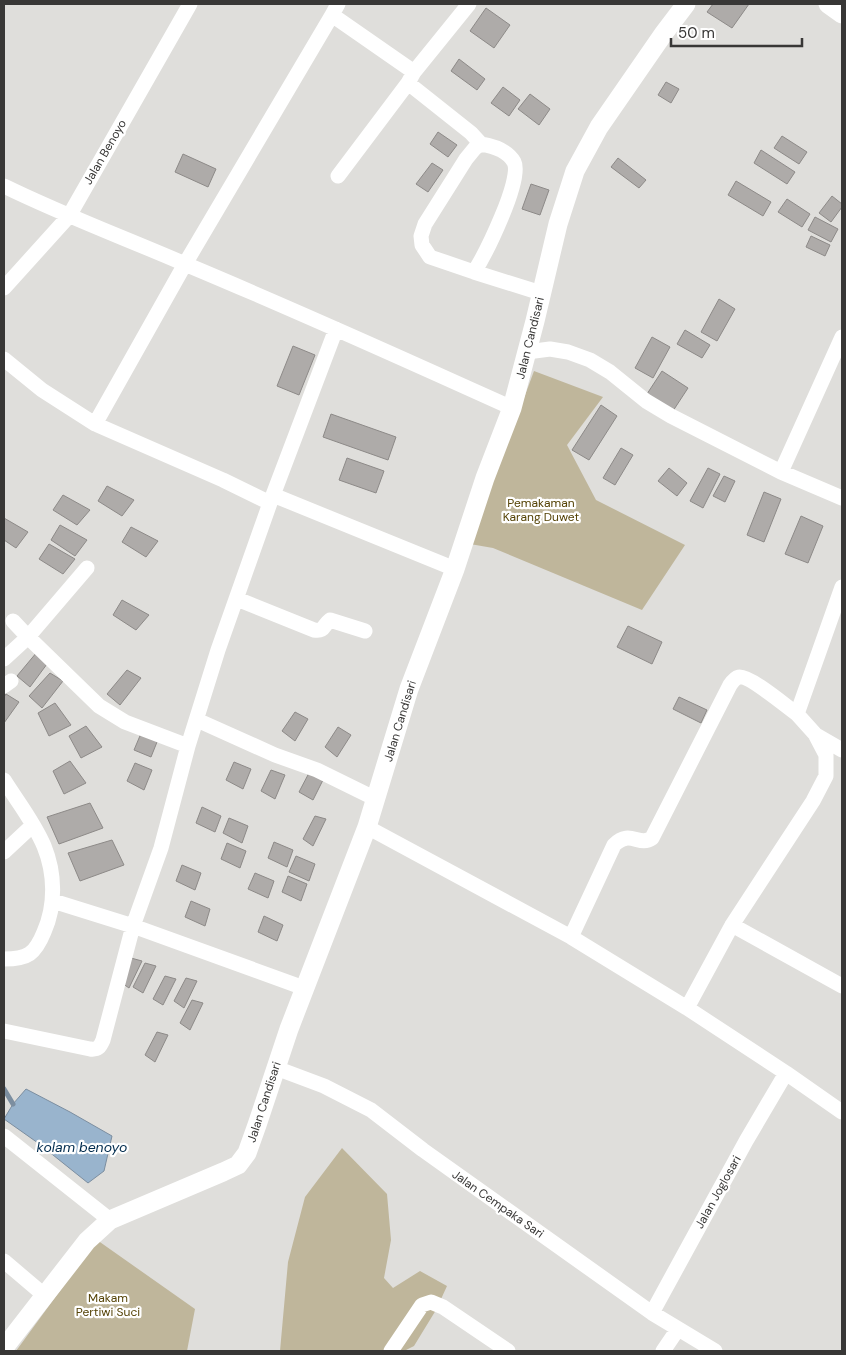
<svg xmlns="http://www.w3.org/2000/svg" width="846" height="1355" font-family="'DM Sans',sans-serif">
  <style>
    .green { fill: #bfb69b }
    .water { fill: #99b4cd; stroke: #7c8ea0 }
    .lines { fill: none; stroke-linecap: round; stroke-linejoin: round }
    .stream { stroke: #7c8ea0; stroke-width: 5 }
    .building { fill: #aeaba9; stroke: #8d8a88 }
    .minor { stroke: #fff; stroke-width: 15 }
    .tertiary { stroke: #fff; stroke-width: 19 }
    .labels { text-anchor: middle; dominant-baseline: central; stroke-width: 4.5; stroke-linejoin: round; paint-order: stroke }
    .street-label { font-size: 12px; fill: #383736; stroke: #fff }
    .park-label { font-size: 12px; fill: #554306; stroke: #fff }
    .water-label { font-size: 14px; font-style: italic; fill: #002b4d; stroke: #fff }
  </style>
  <rect width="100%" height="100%" fill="#dfdedb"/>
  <path class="green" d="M534,371L603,397L567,445L596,500L685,545L642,610L493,548L470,544Z
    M342,1148L387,1194L391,1240L384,1278L393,1288L420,1271L447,1286L436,1310L414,1346L404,1351H280L288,1262L305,1197Z
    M97,1240L195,1309L187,1351H16Z"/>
  <path class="water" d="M26,1089L70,1112L112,1136L104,1171L88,1183L38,1143L4,1119L13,1104Z"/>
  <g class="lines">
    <path class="stream" d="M4,1089L13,1104"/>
  </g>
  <path class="building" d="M713,4H749L732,28L707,12Z
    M486,8L510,25L494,48L470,31Z
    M459,59L485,79L477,90L451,71Z
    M666,82L679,89L671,103L658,95Z
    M503,87L520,100L509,116L491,103Z
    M530,94L550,109L539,125L518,109Z
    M438,132L457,145L448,157L430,144Z
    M782,136L807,152L799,164L774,148Z
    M761,150L795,172L787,184L754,163Z
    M183,154L216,169L208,187L175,172Z
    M618,158L646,180L639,188L611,167Z
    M432,163L443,170L428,192L416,184Z
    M736,181L771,202L763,216L728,195Z
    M531,184L549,190L540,215L522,209Z
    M832,196L842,204V207L831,222L819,213Z
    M787,199L810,214L802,227L778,212Z
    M815,217L838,229L831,242L808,230Z
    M811,236L830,245L825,256L806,247Z
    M719,299L735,309L717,341L701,332Z
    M685,330L710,345L702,358L677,344Z
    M652,337L670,347L653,378L635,368Z
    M293,346L315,355L299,395L277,386Z
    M662,371L688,388L671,414L645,397Z
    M601,405L617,416L589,460L572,450Z
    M331,414L396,437L388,460L323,437Z
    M621,448L633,455L615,485L603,478Z
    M347,458L384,471L376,493L339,480Z
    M669,468L687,483L677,496L658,481Z
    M708,468L720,474L703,508L690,501Z
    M724,476L735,481L725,502L713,496Z
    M107,486L134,500L122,516L98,501Z
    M764,492L781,499L764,542L747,535Z
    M63,495L90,510L77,525L53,510Z
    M801,516L823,526L808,563L785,554Z
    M4,518L28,532L16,548L4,540Z
    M60,525L87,540L75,556L51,540Z
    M131,527L158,541L146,557L122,542Z
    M49,544L75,559L63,574L39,559Z
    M122,600L149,615L136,630L113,615Z
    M628,626L662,642L652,664L617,647Z
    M37,652L50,660L30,687L17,676Z
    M127,670L141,678L120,705L107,694Z
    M50,673L63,681L42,708L29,696Z
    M6,694L19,702L4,723V697Z
    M679,697L707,710L701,723L673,709Z
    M55,703L71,725L49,736L38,713Z
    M295,712L308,719L295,741L282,731Z
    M86,726L102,747L81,758L69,736Z
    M338,727L351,735L337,757L325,747Z
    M142,731L159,737L151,757L134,750Z
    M70,761L86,783L64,794L53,771Z
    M234,762L251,769L243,789L226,780Z
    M135,763L152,770L144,790L127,781Z
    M271,770L285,775L275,799L261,791Z
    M310,771L324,778L313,800L299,792Z
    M90,803L103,828L59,844L47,817Z
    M202,807L221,816L215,832L196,823Z
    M315,816L326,819L313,846L303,839Z
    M229,818L248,826L242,843L223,833Z
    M112,840L124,865L80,881L68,853Z
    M274,842L293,850L287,867L268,858Z
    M227,843L246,851L240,868L221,859Z
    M296,856L315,864L309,881L289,872Z
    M182,865L201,873L195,890L176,881Z
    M255,873L274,881L268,898L248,889Z
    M288,876L307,884L301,901L282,892Z
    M191,901L210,909L205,926L185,917Z
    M264,916L283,925L277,941L258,932Z
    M131,958L142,961L129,988L119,981Z
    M145,963L156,966L143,993L133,987Z
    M165,976L176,979L163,1005L153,999Z
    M186,978L197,981L184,1008L174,1001Z
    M192,1000L203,1003L190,1030L180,1023Z
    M157,1032L168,1035L155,1062L145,1055Z"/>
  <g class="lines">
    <path class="minor" d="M338,4L332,15L414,72
      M408,83L471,133L481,144L475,148L466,159L425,224L421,236L422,245L430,257L474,272L541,293
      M338,176L408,83L414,72L469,4
      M4,186C63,215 125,238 185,264C295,310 404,359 512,408
      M474,272C485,255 523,179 514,162C508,151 493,146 481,144
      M4,288L69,216L190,4
      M527,352L550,349L568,352L590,360L610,372L646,401L671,416L781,472L842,498
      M4,359L42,390L95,424L223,480L270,503
      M95,424L185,264L332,15
      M781,472L842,337
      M273,495L455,569
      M237,599L314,630C325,632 323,625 330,620L365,631
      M13,621L28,637L99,706L125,722L188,746
      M4,659L28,637L87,568
      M4,686L11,681
      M197,720L275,755L317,770L376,799
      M816,735L842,750
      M4,780C17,801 34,822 44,846C55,873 56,905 44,932C35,954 28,959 4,959
      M367,827L571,937L687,1008L786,1073L842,1112
      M4,852L33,825
      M53,901L133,926L161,848L188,746L218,650L270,503L336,329
      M732,925L842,986
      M571,937L614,845C630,829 639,847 652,838L730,685C732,682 735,678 739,677C749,675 787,707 797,714
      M687,1008L732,925L813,801L826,776V755L815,734L797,714L842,587
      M4,1031L90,1049C98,1050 100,1047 103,1040L133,926L304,988
      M276,1068L324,1086L371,1110L423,1150L652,1313L715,1351
      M4,1136L110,1220
      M4,1261L44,1295
      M652,1313L746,1141L786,1073
      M391,1351L422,1305L431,1302L443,1307L508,1351
      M663,1351L678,1329"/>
    <path class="tertiary" d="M828,4L842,14
      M4,1348L87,1241L110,1220L223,1172L238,1165L247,1153L257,1125L289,1029L367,827L409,689L455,569L485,478L512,408L535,321L558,224L575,171L599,127L664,33L686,4"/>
  </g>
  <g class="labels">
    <g class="street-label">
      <text transform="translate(105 152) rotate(-60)">Jalan Benoyo</text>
      <text transform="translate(530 338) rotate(-76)">Jalan Candisari</text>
      <text transform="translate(400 721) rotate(-73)">Jalan Candisari</text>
      <text transform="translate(264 1102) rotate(-72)">Jalan Candisari</text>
      <text transform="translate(718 1192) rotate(-61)">Jalan Joglosari</text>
      <text transform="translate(498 1204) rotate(35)">Jalan Cempaka Sari</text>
    </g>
    <g class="park-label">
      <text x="541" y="503">Pemakaman<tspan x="541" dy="14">Karang Duwet</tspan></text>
      <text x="108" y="1298">Makam<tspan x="108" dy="14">Pertiwi Suci</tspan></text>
    </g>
    <g class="water-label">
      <text x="82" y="1147">kolam benoyo</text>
    </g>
  </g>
  <rect width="846" height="1355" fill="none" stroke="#383736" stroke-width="10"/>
  <path d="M671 38v8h131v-8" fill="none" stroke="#383736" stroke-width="2.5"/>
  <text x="678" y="38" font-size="15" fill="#383736" stroke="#ffffff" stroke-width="4" paint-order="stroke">50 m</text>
</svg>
